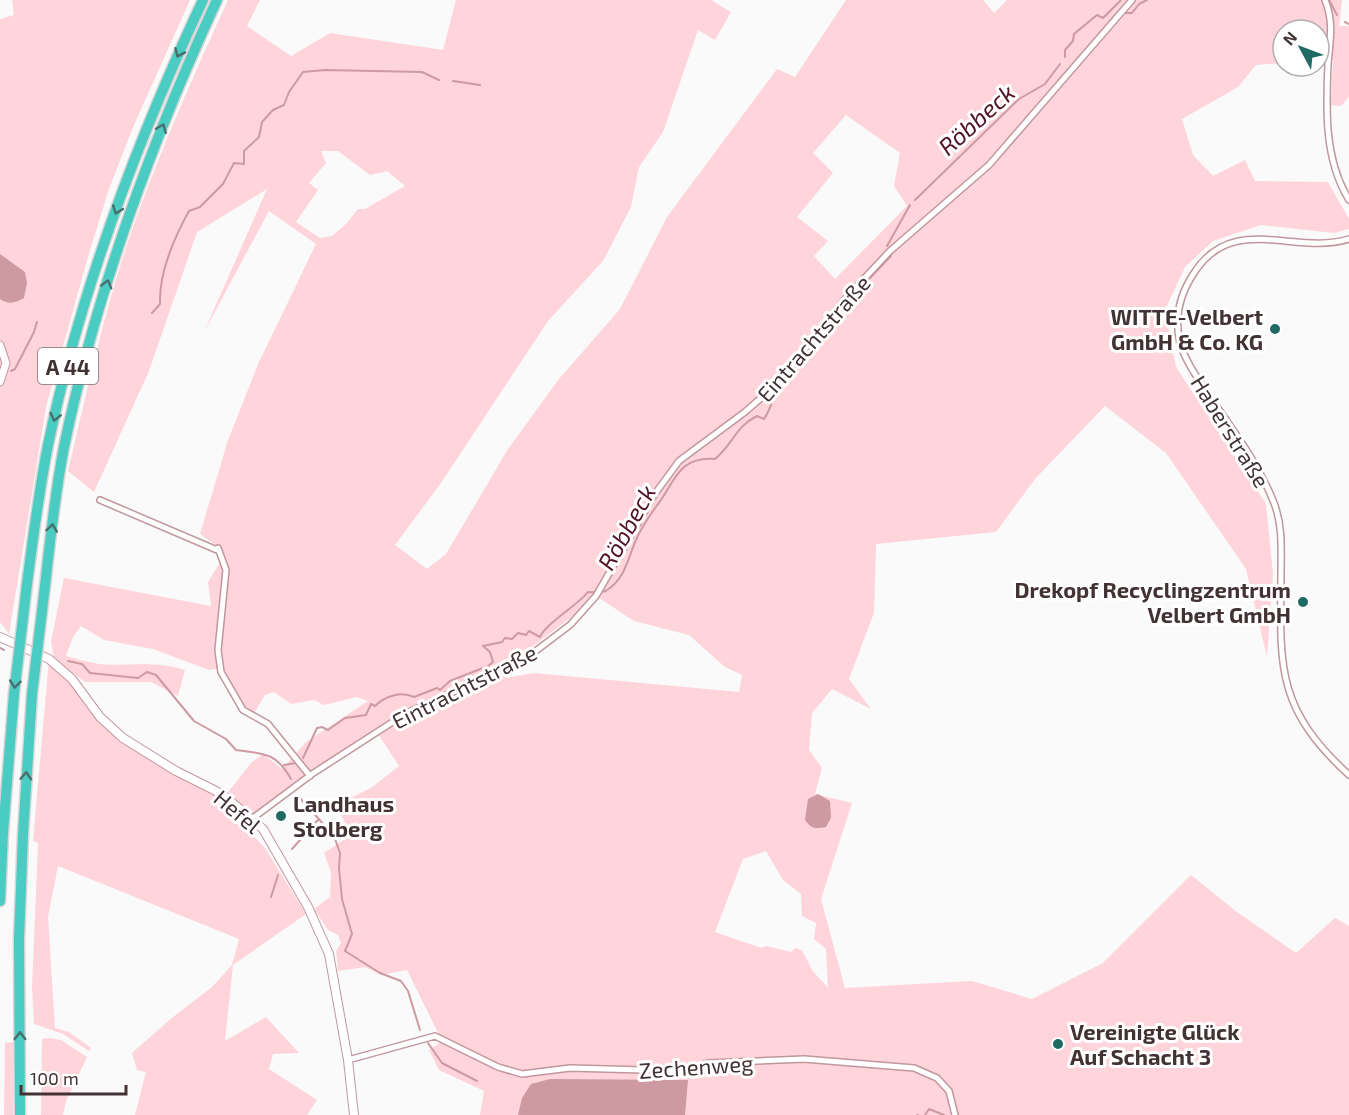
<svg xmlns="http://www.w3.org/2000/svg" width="1349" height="1115" font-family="'Exo 2',sans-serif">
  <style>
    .green { fill: #ffd4da; fill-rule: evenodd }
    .water { fill: #cd9aa2 }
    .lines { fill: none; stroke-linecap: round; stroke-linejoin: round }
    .stream { stroke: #cd9aa2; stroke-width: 2 }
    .minor-casing { stroke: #c0979d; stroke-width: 8 }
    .tertiary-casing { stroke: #c0979d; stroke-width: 9 }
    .secondary-casing { stroke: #c0979d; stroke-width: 10 }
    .motorway-casing { stroke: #d9d6d6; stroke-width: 13 }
    .minor { stroke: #fff; stroke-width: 5 }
    .tertiary { stroke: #fff; stroke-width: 7 }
    .secondary { stroke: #fff; stroke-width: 8 }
    .motorway { stroke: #4accc2; stroke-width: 10 }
    .motorway-bridge-casing { stroke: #d9d6d6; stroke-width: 13; stroke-linecap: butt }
    .motorway-bridge { stroke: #4accc2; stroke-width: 10 }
    .oneway { stroke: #45706d }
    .poi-dot { fill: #206a64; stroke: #fff; stroke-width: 2 }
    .labels { text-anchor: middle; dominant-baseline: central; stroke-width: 6; stroke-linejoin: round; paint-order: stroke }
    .shield { fill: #fff; stroke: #7b7071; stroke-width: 1.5 }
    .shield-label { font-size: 21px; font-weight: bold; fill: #423234 }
    .poi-label { font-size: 22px; font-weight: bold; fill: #423234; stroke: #fff; text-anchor: end }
    .street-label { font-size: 22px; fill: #423234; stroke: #fff }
    .water-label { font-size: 24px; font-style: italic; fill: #511324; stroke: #fff }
  </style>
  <rect width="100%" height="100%" fill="#fafafa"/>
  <path class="green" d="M12,0H190L133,127L109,189L90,250L46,407L9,634L0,622V19L14,15Z
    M228,0H260L247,26L291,56L330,33L443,50L456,0H711L731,12L715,40L698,30L663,132L639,167L631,207L603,261L548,321L441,483L395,545L427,569L446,554L508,449L559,379L620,309L667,217L777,69L795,77L846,0H983L994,13L1007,0H1342L1339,26H1349V97L1341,106L1331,105L1333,60H1319V30H1283V63L1256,65L1238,87L1182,119L1193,155L1213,176L1245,160L1255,181L1328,182L1349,219V229L1334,233L1261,225L1213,241L1185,267L1165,310L1176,367L1266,504L1273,574L1267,657L1246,569L1166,453L1105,406L1035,479L996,532L876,544L874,613L849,679L871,709L832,689L812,713L809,750L822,768L815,794L852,803L821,899L845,988L972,981L1032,999L1103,963L1191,875L1237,912L1296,953L1335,918L1349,926V1115H480L484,1091L439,1070L429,1050L442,1041L407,970L381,975L365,967L338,971L336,951L341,943L338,935L328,930L314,909L330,897L331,872L324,853L351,835L336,805L371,788L399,766L375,729L306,775L245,827L265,848L306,914L233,965L225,1041L266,1017L299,1053L273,1054L269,1069L317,1100L307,1115H135L146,1072L137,1070L132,1053L173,1017L212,987L232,965L239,939L58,866L48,917L55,1028L69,1032L91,1048L89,1051L63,1034L34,1024L32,988L38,843L33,841L49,659L123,738L225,796L251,763L263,754L282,769L306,742L368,701L357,697L324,705L314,700L291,704L274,692L265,695L254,713L238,701L222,668L209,670L153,649L104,640L81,626L73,637L66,656C77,659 88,662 99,664C131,667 151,660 185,670L178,696L151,682H85L54,659L51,641L64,578L211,606L208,582L219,564L223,550L200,534L228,440L259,362L316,244L269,211L204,332L267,189L197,232L149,371L94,492L68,471C88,387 106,301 136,219C163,144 195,72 228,0ZM846,115L900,153L894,186L907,206L835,279L814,256L828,241L797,217L833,173L813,153ZM321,151H338L370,175L387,171L405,186L365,209H358L346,224L332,236L320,238L296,222L318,190L309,183L326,163ZM593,594L634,621L689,635L725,667L742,675L739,692L534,673L507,678L509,664L585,607ZM766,851L783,880L801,894L802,916L816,923L814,939L826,949L828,988L812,970L802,950L795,948L791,952L766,946L761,948L715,932L743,859Z
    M49,1038L61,1040L87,1057L66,1101L63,1115H41L42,1039Z
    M13,1042V1115H4L5,1043Z"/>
  <path class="water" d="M0,254L25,272L27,283L24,298C15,303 9,305 0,299Z
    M818,794L830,801L831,818L826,827C816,829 811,829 805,820L808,799Z
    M550,1079L688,1080L685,1115H518L522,1098L531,1084Z"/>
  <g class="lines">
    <path class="stream" d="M1329,0L1337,15
      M1123,13H1132L1139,4L1147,0
      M1345,22L1349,24
      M1065,57V50L1073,41L1074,34L1097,15L1103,18L1121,0
      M453,81L480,85
      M915,200L1019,99L1045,84L1060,64
      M887,246L910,205
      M152,313L160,304C159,274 174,238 189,211L200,207L223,184L234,163L244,164V151L259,137L262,122L273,110L284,105L289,92L303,72L325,70L422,72L439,80
      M11,371L15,369L34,332L37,322
      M0,648L4,650
      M68,661L82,664L90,673L138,678L147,672L156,675L194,721L226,739L236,750C264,754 276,752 291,779
      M303,758L317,728L322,727L328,730L345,718L366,715L371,704L375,706C385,696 401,691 414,697L437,688L440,690L450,681L488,666L493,662L490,652L483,646L502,642L505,638L512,639L518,633L526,635L529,631L540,637C544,625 578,605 588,592C594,592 602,594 607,590C625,579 628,558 636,540C641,528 650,515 658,504C675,482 678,456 715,459C734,443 735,427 757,416L764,419C770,411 771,402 776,394C810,345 849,299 891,256
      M284,765L296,763
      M299,797L334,836L340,853L339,868L342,899L352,934L345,951L380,973L401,981L408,991L420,1030
      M292,849L318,820
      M271,897L278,875
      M428,1043L442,1063L477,1081
      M917,1115H918
      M925,1115L929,1109L944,1115"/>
    <g class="minor-casing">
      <path id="minor" d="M1325,0C1334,22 1330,40 1328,64C1326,110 1324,159 1349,200
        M1349,239C1295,256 1233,212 1194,273C1180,294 1174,318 1180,343C1186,363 1199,380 1211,398C1234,432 1259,464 1274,503C1283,526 1281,550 1281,575C1280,667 1276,708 1349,775
        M100,500L217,550
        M218,548L226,570L218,650L221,672L243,710L268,724L310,776
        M253,818L312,774L405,714L525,659L570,625L596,596L654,495L679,461L745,412L778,383L845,299L890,251L989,165L1132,0
        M348,1060L435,1036L498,1067L522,1074L570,1068L679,1071L708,1063L804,1059L914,1068L937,1078L949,1091L955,1115"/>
    </g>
    <g class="tertiary-casing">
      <path id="tertiary" d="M0,345L6,363L0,382"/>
    </g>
    <g class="secondary-casing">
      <path id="secondary" d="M0,637L49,659L72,679L100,717L123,738L176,771L222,794L263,829L308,907L329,954L348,1060L354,1115"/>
    </g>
    <g class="motorway-casing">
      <path id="motorway" d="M27,584C33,537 39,491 48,445C80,292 137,141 203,0
        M45,586C50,540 55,493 64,447C96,292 151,143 217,0
        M0,901L3,833
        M20,1115L19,939L23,834"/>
    </g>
    <use href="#minor" class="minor"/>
    <use href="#tertiary" class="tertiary"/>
    <use href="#secondary" class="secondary"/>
    <use href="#motorway" class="motorway"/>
    <g class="motorway-bridge-casing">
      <path id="motorway-bridge" d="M3,833L14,694L27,584
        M23,834L32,694L45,586"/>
    </g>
    <use href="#motorway-bridge" class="motorway-bridge"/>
  </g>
  <defs><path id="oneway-chevron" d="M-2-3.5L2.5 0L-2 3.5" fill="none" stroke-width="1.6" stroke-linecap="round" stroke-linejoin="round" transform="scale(1.5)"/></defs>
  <g class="oneway">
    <use href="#oneway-chevron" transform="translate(179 53) rotate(114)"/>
    <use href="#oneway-chevron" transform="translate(162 128) rotate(-68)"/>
    <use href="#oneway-chevron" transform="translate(117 210) rotate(110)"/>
    <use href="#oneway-chevron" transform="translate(107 284) rotate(-74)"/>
    <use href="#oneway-chevron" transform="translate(55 417) rotate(103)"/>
    <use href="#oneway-chevron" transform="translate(52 528) rotate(-82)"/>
    <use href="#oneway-chevron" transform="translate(15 684) rotate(96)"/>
    <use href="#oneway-chevron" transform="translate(26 776) rotate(-87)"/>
    <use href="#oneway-chevron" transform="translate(20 1036) rotate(-90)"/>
  </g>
  <g class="poi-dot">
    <circle cx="1275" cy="329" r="6"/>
    <circle cx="1303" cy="602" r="6"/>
    <circle cx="281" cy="816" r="6"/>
    <circle cx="1058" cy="1044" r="6"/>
  </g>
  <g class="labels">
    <rect class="shield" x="38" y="348" width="60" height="36" rx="4.5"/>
    <g class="shield-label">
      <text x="68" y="366">A 44</text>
    </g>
    <g class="poi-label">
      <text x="1263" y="316">WITTE-Velbert<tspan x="1263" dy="25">GmbH &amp; Co. KG</tspan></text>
      <text x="1291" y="589">Drekopf Recyclingzentrum<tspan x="1291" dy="25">Velbert GmbH</tspan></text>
      <text x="293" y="803" text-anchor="start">Landhaus<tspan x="293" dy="25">Stolberg</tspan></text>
      <text x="1070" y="1031" text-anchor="start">Vereinigte Glück<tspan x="1070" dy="25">Auf Schacht 3</tspan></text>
    </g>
    <g class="street-label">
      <text transform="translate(813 338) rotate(-49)">Eintrachtstraße</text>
      <text transform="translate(1231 431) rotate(58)">Haberstraße</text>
      <text transform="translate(464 686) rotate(-27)">Eintrachtstraße</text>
      <text transform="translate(238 811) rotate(40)">Hefel</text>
      <text transform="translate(696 1066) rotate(-4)">Zechenweg</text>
    </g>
    <g class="water-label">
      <text transform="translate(976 119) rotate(-42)">Röbbeck</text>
      <text transform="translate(626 527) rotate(-61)">Röbbeck</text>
    </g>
  </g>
  <g transform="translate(1301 48) rotate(311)"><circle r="28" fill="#ffffff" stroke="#b3adae" stroke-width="1.5"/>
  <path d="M0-4.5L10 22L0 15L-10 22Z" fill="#206a64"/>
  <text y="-9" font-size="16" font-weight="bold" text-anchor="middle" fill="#423234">N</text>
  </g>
  <path d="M21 1085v9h105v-9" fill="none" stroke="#423234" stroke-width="3"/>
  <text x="30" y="1085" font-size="18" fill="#423234" stroke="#ffffff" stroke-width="4.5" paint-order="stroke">100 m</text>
</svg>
